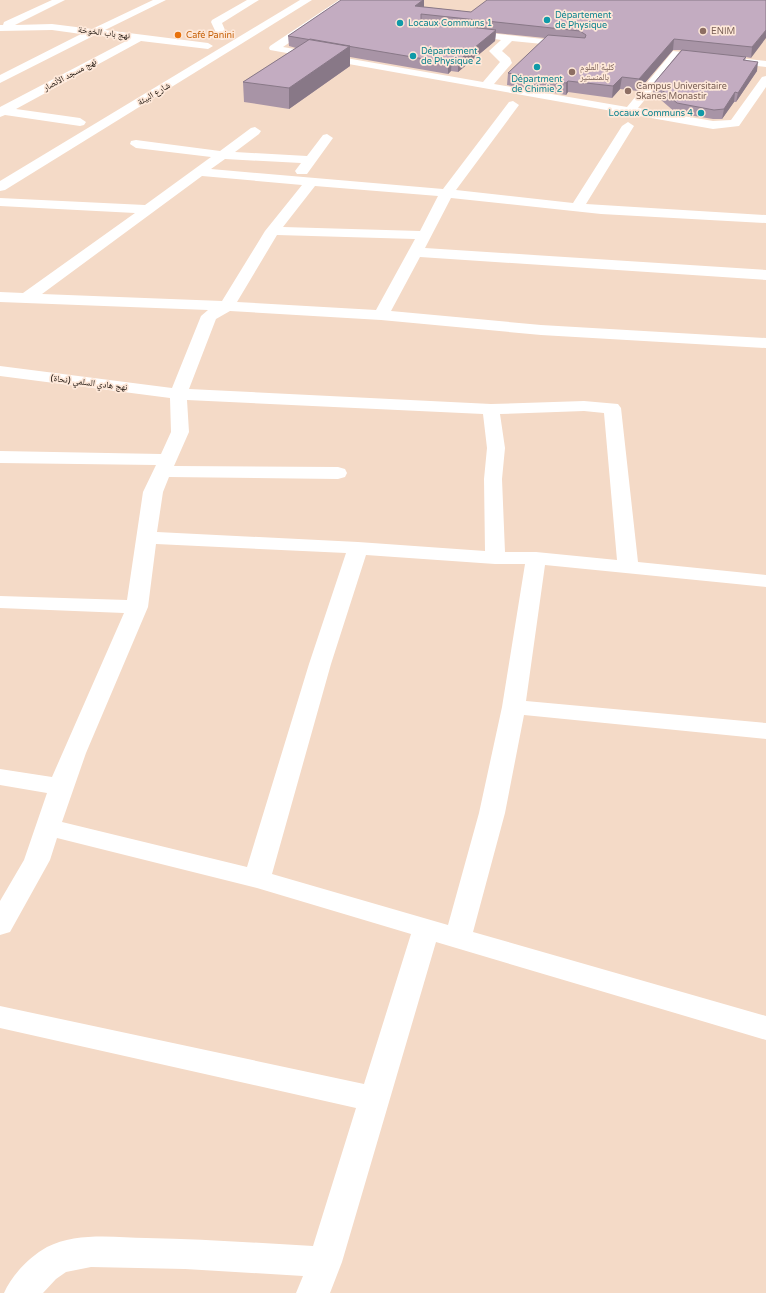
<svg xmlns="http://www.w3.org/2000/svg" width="766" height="1293" font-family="'Varela Round','Noto Naskh Arabic',sans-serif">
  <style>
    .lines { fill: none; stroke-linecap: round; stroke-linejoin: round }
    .minor { fill: #fff; fill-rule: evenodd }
    .major { fill: #fff; fill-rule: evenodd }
    .wall { fill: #a894a6 }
    .shaded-wall { fill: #887887 }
    .building { fill: #c3acc1; stroke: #887887 }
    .culture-dot { fill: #0f9aa8; stroke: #fee8d9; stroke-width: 1.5 }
    .education-dot { fill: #8d6e63; stroke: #fee8d9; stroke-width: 1.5 }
    .food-dot { fill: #e8710a; stroke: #fee8d9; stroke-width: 1.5 }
    .labels { text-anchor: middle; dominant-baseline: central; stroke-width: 3.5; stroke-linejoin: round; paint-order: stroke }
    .far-culture-label { font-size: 9px; fill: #0d838f; stroke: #fee8d9; text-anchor: start }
    .far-education-label { font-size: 9px; fill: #785e54; stroke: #fee8d9; text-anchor: start }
    .far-street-label { font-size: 9px; fill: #1a110a; stroke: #fee8d9 }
    .far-food-label { font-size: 9px; fill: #c56008; stroke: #fee8d9; text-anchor: start }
  </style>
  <rect width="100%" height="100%" fill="#f4dac7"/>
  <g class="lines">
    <path class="minor" d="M52,0H65L15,25L52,24L92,29L153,0H166L105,30L208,43L213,46L208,49L141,41L16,109L80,118L86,122L84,125L80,126L5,115L0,117V107L128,40L95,35L0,83V75L81,34L52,30L0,31V25H3L4,22Z
      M247,0H259L222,23L228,37L223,40L219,39L211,22L212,20Z
      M339,0H351L283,47L483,82L500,62L489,51L501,40L463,34L462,32L463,30L569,42L574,45L573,47L512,41L502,51L510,58L512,63L494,84L627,107L673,51L766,61V67L680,57L638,108L713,121L731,120L762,77L766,76V87L739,126L713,129L270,50L269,48L270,46Z
      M513,101L519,105L456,190L573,203L622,126L628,122L634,126L586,204L766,215V223L601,214L451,198L425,248L766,270V280L420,257L391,311L541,325L766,338V348L541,335L381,320L230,311L216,319L189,389L491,404L584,401L618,404L621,408L638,562L766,575V587L545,565L526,701L766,723V739L524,715L505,813L473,932L766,1016V1040L436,942L342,1262L330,1293H296L303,1276L185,1269L91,1267L66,1272L56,1279L43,1293H4C12,1275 29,1257 47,1247C76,1232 115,1237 146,1238C202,1239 258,1243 313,1246L356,1108L0,1028V1006L364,1084L411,934L257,888L57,838L50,860L10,932L0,935V901L24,860L47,793L0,785V769L52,777L124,613L0,608V596L127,600L143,492L156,465L0,463V451L161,454L171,432L170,398L0,376V366L172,388L201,316L208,310L0,302V292L23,293L135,213L0,206V198L145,205L211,157L136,148L130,144L131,141L136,140L220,151L251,128L255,127L261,131L259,134L235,152L307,156L323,135L327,134L333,138L307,174H297L295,171L301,163L225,159L211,169L443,189L509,102ZM202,176L302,185L265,231L222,301L42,294ZM315,186L438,196L420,231L283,227ZM277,235L415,239L376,310L237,302ZM187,400L483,414L487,448L484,479L485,551L358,542L157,532L163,492L169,477L338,479L345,477L347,473L345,469L338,467L174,466L189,432ZM584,411L604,413L617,560L536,552H505L502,479L505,448L500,414ZM156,544L346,553L309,664L247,867L62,822L86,753L148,607ZM366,555L495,564H525L502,707L479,813L448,925L272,874L331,664Z"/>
    <path class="major" d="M300,0H312L5,190L0,191V181Z"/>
  </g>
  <path class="wall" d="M341,0H424V7L471,12L766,0L751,58L746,57L745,61L757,71L736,102H734L722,119H713L676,113L653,93L654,83L681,50H673L638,91L620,89L612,98L568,92L566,95L507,85L508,73L545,38L496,33L495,41L458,72L451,71L448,74L350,57V66L289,109L244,102L243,82L296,48L289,46L288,36Z"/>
  <path class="shaded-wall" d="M423,0H424V10L415,6Z
    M496,30L495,41L458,72V61Z
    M766,30V38L751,58L752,47Z
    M674,39L673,50L638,91L639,79Z
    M350,46V66L289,109V88Z
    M452,60L451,71L448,74V63Z
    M758,62L757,71L736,102L738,93Z
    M622,77L620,89L612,98L613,86Z
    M568,81V92L566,95V83Z
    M735,92L734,102L722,119L724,109Z"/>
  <path class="building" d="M341,0H423L415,6L471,12L487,0H766V30L752,47L674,39L639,79L622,77L613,86L568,81L566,83L508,73L548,35L585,38L586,35L580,31L421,14V20L426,22L496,30L458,61L452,60L448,63L288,36Z
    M310,39L350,46L289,88L243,82Z
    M682,50L746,57L743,60L758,62L738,93L735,92L724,109L714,110L677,103L654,83Z"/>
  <g class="culture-dot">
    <circle cx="547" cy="20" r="4"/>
    <circle cx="400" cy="23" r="4"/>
    <circle cx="413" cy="56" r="4"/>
    <circle cx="537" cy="67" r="4"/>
    <circle cx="701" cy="113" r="4"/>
  </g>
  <g class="education-dot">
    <circle cx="703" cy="31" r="4"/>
    <circle cx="572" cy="72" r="4"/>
    <circle cx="628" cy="91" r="4"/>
  </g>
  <circle class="food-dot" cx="178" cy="35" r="4"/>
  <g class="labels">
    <g class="far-culture-label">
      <text x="555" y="15">Département<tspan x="555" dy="10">de Physique</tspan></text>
      <text x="408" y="23">Locaux Communs 1</text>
      <text x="421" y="51">Département<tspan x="421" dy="10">de Physique 2</tspan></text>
      <text x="537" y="79" text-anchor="middle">Départment<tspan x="537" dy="10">de Chimie 2</tspan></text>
      <text x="693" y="113" text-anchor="end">Locaux Communs 4</text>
    </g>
    <g class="far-education-label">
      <text x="711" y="31">ENIM</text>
      <text x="580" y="67">كلية العلوم<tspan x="580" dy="10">بالمنستير</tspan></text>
      <text x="636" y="86">Campus Universitaire<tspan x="636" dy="10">Skanes Monastir</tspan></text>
    </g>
    <g class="far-street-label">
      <text transform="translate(104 33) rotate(7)">نهج باب الخوخة</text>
      <text transform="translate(70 75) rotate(-28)">نهج مسجد الأنصار</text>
      <text transform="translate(154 94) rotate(-31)">شارع البيئة</text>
      <text transform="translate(89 383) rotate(7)">نهج هادي السلمي (نحاة)</text>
    </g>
    <g class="far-food-label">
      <text x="186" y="35">Café Panini</text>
    </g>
  </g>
</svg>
